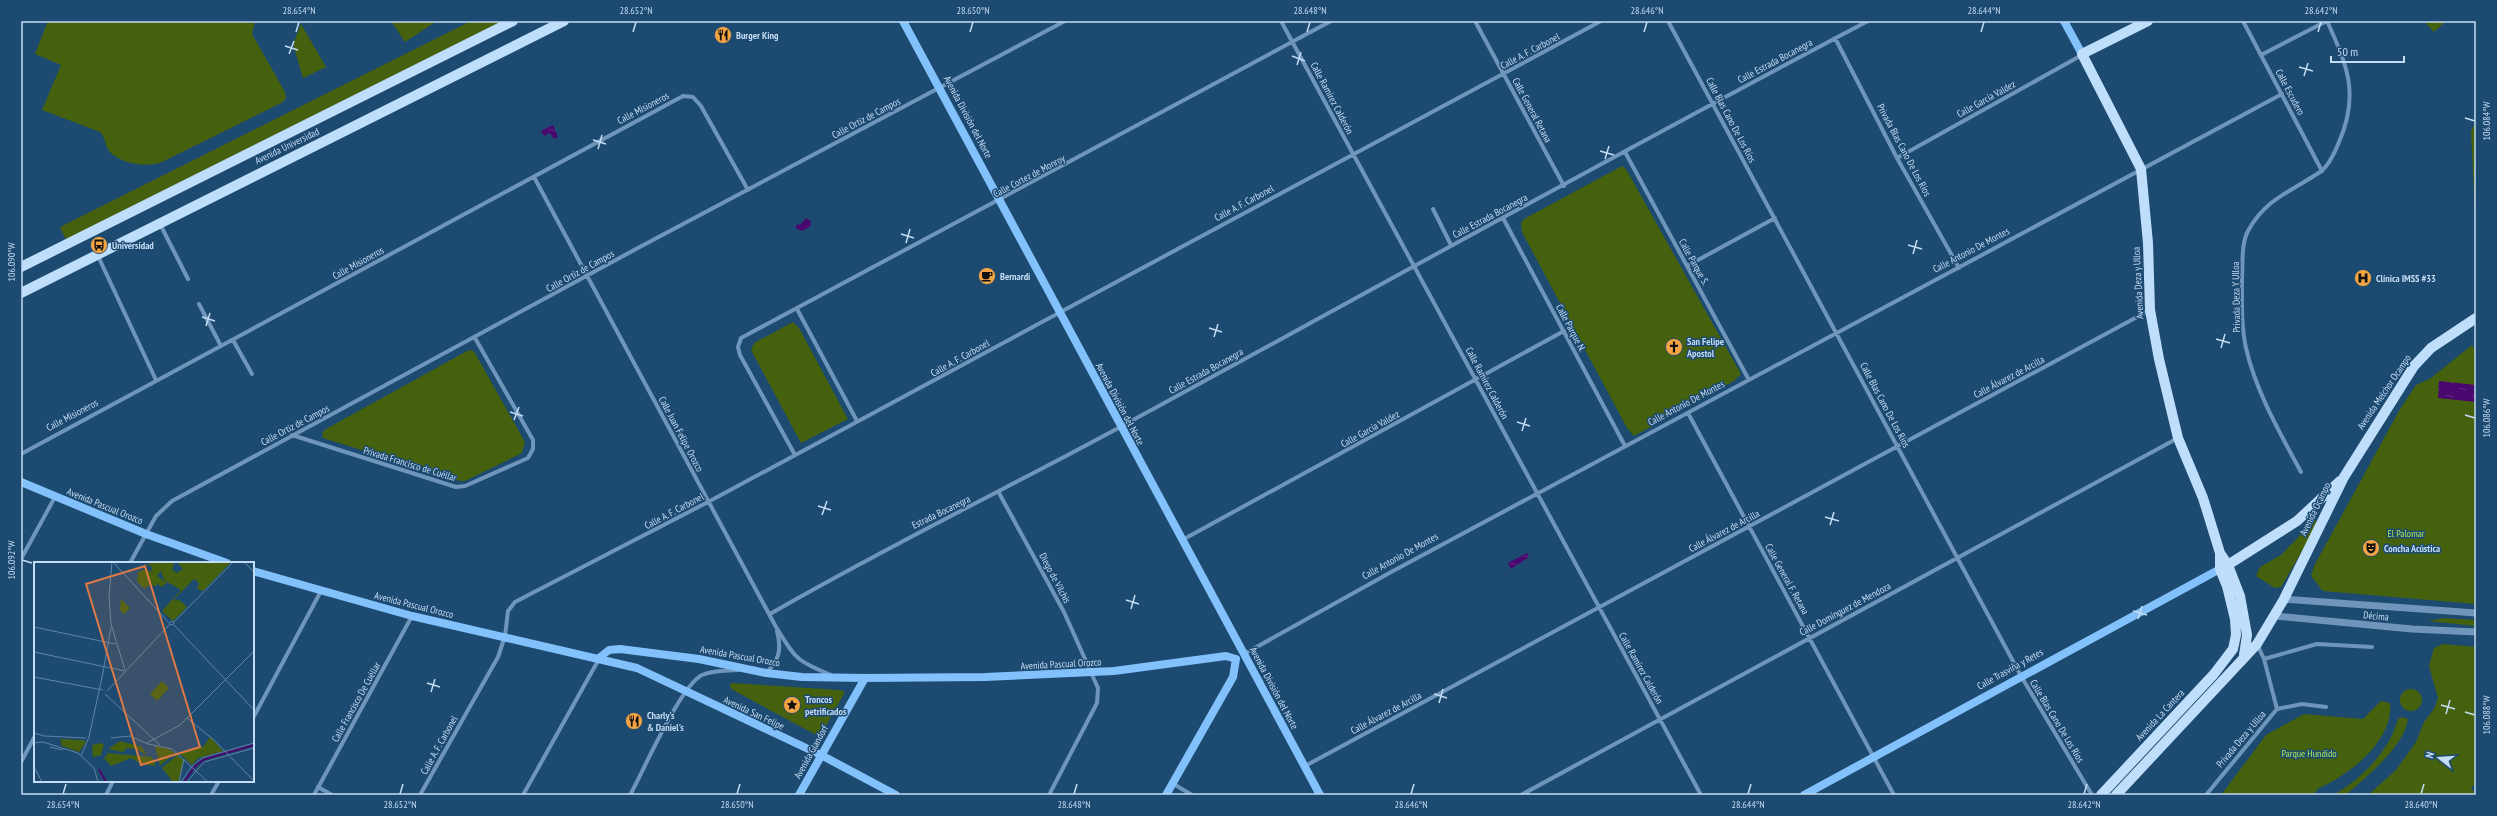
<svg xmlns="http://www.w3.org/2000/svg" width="2497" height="816" font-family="'PT Sans Narrow',sans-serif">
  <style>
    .green { fill: #45610e }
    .water { fill: url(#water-ripples) }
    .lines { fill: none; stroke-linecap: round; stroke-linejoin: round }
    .minor { stroke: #6f96ba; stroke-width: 4 }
    .tertiary { stroke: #6f96ba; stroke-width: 7 }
    .secondary { stroke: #82c1fb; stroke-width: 8 }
    .primary { stroke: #bfdefc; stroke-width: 10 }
    .ticks { fill: none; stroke: #c4dcf3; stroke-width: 1.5 }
    .labels { text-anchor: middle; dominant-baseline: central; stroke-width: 3; stroke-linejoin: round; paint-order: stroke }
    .poi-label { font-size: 10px; font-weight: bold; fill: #c4dcf3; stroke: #1d4a71; text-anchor: start }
    .street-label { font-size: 10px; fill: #c4dcf3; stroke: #1d4a71 }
    .park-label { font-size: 10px; fill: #afe753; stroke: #1d4a71 }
    .inset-river { fill: none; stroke: #48086d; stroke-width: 2 }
    .inset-road { fill: none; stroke: #6084a5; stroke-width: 1 }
    .view { fill: #df7a46; fill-opacity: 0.15; stroke: #df7a46; stroke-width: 2 }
    .inset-edge { fill: none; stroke: #c4dcf3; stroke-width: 2 }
    .neatline { fill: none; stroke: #c4dcf3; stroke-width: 1.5 }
    .ticks-label { font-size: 10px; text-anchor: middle; fill: #c4dcf3 }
  </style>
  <defs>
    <pattern id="water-ripples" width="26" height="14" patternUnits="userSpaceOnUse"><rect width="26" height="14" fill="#48086d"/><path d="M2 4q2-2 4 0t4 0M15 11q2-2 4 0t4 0" fill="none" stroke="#612b82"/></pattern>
  </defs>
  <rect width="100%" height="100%" fill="#1d4a71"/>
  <path class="green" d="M48,21H255L252,34L285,92L286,98L283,102L162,162C147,168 120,164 109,151C105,145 105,137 100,132L42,110L61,65L35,54Z
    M391,21H437L405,42Z
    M471,21H503L66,240L60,227Z
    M2424,21H2446L2434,32Z
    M301,24L326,67L303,78L293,44Z
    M2476,121V237L2471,131Z
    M1622,166L1626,169L1741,374L1734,381L1634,436L1627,428L1522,232L1521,223L1524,219Z
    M793,322L799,328L848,419L801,443L751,350L754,343Z
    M2472,345L2476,353V604L2323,591L2311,576L2314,566L2400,409L2416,385L2431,378Z
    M472,350L475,353L525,442L522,453L465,481H460L323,438L322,433L326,429L467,351Z
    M2315,520L2318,522L2315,529L2281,587L2275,588L2256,576L2260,567L2281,555Z
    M2444,618L2476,620V626L2428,621Z
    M2443,644L2476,647V783L2471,788L2476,795H2368L2396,770L2416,742L2424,722L2434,709L2438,698L2429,666L2434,648Z
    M731,683L840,690L845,692L821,735L818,736L733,690L730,687Z
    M2400 700a11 11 0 1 1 22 0a11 11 0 1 1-22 0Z
    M2381,701L2390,703C2394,741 2348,776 2317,789L2316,792L2311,795H2221L2266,735L2304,714L2363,719Z
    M2402,717L2408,719C2404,747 2366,777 2346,795H2333C2361,780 2390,750 2398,719Z"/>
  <path class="water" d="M553,125L558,137L554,139L550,133L544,136L541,131Z
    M806,218L811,221L810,227L802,231L796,228V225L801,224Z
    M2439,381L2476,385V402L2438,398Z
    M1527,553L1529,557L1511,569L1508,563Z"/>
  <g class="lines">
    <path class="minor" d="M1281,21L1701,795
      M1475,21L1564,186
      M1668,21L2021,676L2092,795
      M2243,21L2322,171
      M1835,38L1897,158L1959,268
      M2261,55L2327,21
      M1625,152L1749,380
      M1897,158L2082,55
      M534,177L776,627C796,659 796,661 831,675
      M1433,209L1451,245
      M1503,218L1625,446
      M160,224L188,279
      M98,256L156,380
      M1687,266L1775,218
      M199,304L221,346
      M797,309L857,421
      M233,340L252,374
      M1688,413L1894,795
      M292,435L456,487L465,486L528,458L533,449V440L475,338
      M21,454L683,96L693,97L701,106L748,190
      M795,455L740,355L738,347L741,338L1331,21
      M2301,472C2280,433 2256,392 2246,348C2241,325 2242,301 2242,278C2243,263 2241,244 2248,231C2265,199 2292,191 2320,172C2329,166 2335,152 2339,142C2360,94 2347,65 2327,21
      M999,493L1064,612L1098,688L1097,703L1049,795
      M1184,539L1564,331
      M21,559L55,497
      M130,563L156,516L172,501L636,249L1065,21
      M770,614C886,547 1006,489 1124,425C1372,290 1619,152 1868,21
      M1244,654L1393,571L2282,94
      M2264,659L2317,644L2372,647
      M766,673C779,660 782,650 777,631
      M2277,709L2302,704L2326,707
      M253,718L321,591
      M21,762L35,736
      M1305,766L2150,310
      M1172,783L1192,795
      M318,787L332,795
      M106,795L113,781
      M211,795L219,781
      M314,795L412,616
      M420,795L498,657L505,636L508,611L515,602L708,502L1601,21
      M523,795L599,659
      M630,795C644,770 680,686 702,675C713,670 727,671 738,670
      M1521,795L2178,438
      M2206,795L2277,709L2264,659L2257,644"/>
    <path class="tertiary" d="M2284,599L2476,613
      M2275,616L2412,629L2476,632"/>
    <path class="secondary" d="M903,21L1320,795
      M2064,21L2082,54
      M21,482L146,534L227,563
      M253,571L412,616L637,668L821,755L896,795
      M599,658L609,650L620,649L699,659L766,673L802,677L865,678L985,677L1114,671L1226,656L1236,659
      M799,795L865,678
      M1166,795L1233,677L1236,659
      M1804,795L2220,569"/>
    <path class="primary" d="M2148,21L2082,54L2141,169L2148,243L2150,310L2159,359L2178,438L2203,498L2220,553L2228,565L2240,596L2247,635L2244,655
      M21,267L513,21
      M21,293L564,21
      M2223,568L2297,521L2340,481
      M2101,795L2214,674L2233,649L2236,635L2235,619L2227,586L2220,569V553
      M2116,795L2257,644L2284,599L2344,477L2414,366L2431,348L2476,318"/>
  </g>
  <path class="ticks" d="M296,32L299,22M633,32L636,22M970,32L973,22M1307,32L1310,22M1644,32L1647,22M1981,32L1984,22M2318,32L2321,22M285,46L298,50M289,54L294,41M1292,56L1305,61M1297,65L1301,52M2299,67L2313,71M2304,76L2308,63M2465,118L2475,121M593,140L606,144M598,149L602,135M1600,151L1614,155M1605,159L1609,146M901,234L914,238M906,243L910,229M1908,245L1922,249M1913,254L1917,240M22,262L32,265M202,317L215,321M206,326L210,313M1209,328L1222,332M1214,337L1218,324M2216,339L2230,343M2221,348L2225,334M510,412L523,416M2465,415L2475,418M514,420L519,407M1517,422L1530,426M1522,431L1526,418M818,506L831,510M822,515L827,501M1825,517L1839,521M1830,525L1834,512M22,560L32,563M1126,600L1139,604M1131,609L1135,595M2133,611L2147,615M2138,619L2142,606M427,683L440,687M431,692L435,679M1434,694L1447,698M1439,703L1443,689M2441,705L2455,709M2465,712L2475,715M2446,714L2450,700M63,794L66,784M400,794L403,784M737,794L740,784M1074,794L1077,784M1411,794L1414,784M1748,794L1751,784M2084,794L2087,784M2421,794L2424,784"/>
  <defs>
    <g id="restaurant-disc" transform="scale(0.9)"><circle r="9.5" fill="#f4a443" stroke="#1d4a71"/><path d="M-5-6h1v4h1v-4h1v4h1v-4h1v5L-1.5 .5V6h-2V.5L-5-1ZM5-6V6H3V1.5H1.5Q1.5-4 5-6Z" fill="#111"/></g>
    <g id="bus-disc" transform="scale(0.9)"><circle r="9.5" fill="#f4a443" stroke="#1d4a71"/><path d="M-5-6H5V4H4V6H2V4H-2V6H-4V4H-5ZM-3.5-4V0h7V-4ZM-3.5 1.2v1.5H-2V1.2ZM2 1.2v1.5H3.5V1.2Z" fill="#111"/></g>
    <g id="cafe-disc" transform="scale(0.9)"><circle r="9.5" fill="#f4a443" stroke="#1d4a71"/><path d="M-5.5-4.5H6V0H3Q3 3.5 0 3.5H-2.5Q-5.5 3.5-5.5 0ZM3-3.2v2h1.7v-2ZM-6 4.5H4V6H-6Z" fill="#111"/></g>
    <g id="hospital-disc" transform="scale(0.9)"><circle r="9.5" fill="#f4a443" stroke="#1d4a71"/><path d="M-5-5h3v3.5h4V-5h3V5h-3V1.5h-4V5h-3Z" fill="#111"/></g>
    <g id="church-disc" transform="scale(0.9)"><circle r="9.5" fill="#f4a443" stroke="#1d4a71"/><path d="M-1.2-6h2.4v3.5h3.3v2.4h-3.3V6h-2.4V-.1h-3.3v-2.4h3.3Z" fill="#111"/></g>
    <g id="theatre-disc" transform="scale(0.9)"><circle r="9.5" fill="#f4a443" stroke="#1d4a71"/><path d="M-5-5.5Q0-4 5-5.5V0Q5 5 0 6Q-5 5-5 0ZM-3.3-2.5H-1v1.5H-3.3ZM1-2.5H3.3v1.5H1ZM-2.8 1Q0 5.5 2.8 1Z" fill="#111"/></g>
    <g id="sight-disc" transform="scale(0.9)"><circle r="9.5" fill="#f4a443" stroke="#1d4a71"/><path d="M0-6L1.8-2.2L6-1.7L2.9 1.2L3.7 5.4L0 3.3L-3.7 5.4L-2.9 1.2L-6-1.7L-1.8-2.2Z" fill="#111"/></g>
  </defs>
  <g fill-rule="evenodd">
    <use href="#restaurant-disc" x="723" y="35"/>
    <use href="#bus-disc" x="99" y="245"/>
    <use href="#cafe-disc" x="987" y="276"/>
    <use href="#hospital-disc" x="2363" y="278"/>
    <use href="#church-disc" x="1674" y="347"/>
    <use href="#theatre-disc" x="2371" y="548"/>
    <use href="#sight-disc" x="792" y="705"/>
    <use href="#restaurant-disc" x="634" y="721"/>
  </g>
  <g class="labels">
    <g class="poi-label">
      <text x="736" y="35">Burger King</text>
      <text x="112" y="245">Universidad</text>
      <text x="1000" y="276">Bernardi</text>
      <text x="2376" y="278">Clínica IMSS #33</text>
      <text x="1687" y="341">San Felipe<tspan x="1687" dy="12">Apostol</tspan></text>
      <text x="2384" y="548">Concha Acústica</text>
      <text x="805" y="699">Troncos<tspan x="805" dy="12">petrificados</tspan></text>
      <text x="647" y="715">Charly's<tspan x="647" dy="12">&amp; Daniel's</tspan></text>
    </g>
    <g class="street-label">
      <text transform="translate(1530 51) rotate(-28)">Calle A. F. Carbonel</text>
      <text transform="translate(1775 61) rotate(-28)">Calle Estrada Bocanegra</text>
      <text transform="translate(2290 92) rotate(62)">Calle Escudero</text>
      <text transform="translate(1332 98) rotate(62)">Calle Ramírez Calderón</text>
      <text transform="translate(1986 99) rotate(-29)">Calle García Valdez</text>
      <text transform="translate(643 108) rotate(-28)">Calle Misioneros</text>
      <text transform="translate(1532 110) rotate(62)">Calle General Retana</text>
      <text transform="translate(968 117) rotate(62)">Avenida División del Norte</text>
      <text transform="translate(866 118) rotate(-28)">Calle Ortiz de Campos</text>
      <text transform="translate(1731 120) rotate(62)">Calle Blas Cano De Los Ríos</text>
      <text transform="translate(287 146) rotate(-26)">Avenida Universidad</text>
      <text transform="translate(1904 150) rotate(62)">Privada Blas Cano De Los Ríos</text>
      <text transform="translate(1029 176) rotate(-28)">Calle Cortez de Monroy</text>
      <text transform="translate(1244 203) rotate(-28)">Calle A. F. Carbonel</text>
      <text transform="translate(1490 216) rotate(-28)">Calle Estrada Bocanegra</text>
      <text transform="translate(1971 250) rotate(-28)">Calle Antonio De Montes</text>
      <text transform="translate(1694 262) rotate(61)">Calle Parque S.</text>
      <text transform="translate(358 263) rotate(-29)">Calle Misioneros</text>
      <text transform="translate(580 271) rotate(-29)">Calle Ortiz de Campos</text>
      <text transform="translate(2138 283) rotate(-93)">Avenida Deza y Ulloa</text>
      <text transform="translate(2236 297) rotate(-91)">Privada Deza Y Ulloa</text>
      <text transform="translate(1571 328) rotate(62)">Calle Parque N.</text>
      <text transform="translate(960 358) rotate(-29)">Calle A. F. Carbonel</text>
      <text transform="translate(1206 371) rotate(-29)">Calle Estrada Bocanegra</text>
      <text transform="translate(2009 377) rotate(-28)">Calle Álvarez de Arcilla</text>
      <text transform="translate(1487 383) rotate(62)">Calle Ramírez Calderón</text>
      <text transform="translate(2384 392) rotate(-56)">Avenida Melchor Ocampo</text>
      <text transform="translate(1686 403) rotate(-28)">Calle Antonio De Montes</text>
      <text transform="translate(1120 404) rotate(62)">Avenida División del Norte</text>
      <text transform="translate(1885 405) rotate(62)">Calle Blas Cano De Los Ríos</text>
      <text transform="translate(72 415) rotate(-28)">Calle Misioneros</text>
      <text transform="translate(295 425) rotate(-28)">Calle Ortiz de Campos</text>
      <text transform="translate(1370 429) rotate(-29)">Calle García Valdez</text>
      <text transform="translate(681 434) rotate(62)">Calle Juan Felipe Orozco</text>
      <text transform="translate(410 464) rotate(17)">Privada Francisco de Cuéllar</text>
      <text transform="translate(105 506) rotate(22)">Avenida Pascual Orozco</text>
      <text transform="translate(2315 509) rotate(-64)">Avenida Ocampo</text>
      <text transform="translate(674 511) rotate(-28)">Calle A. F. Carbonel</text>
      <text transform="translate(941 512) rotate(-26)">Estrada Bocanegra</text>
      <text transform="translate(1724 531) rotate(-28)">Calle Álvarez de Arcilla</text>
      <text transform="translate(1400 556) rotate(-29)">Calle Antonio De Montes</text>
      <text transform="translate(1055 578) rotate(62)">Diego de VIlchis</text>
      <text transform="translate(1787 579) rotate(61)">Calle General F. Retana</text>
      <text transform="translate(414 605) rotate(14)">Avenida Pascual Orozco</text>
      <text transform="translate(1845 609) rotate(-28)">Calle Domínguez de Mendoza</text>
      <text transform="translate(2376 616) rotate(5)">Décima</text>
      <text transform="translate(740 656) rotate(10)">Avenida Pascual Orozco</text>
      <text transform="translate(1061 664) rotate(-3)">Avenida Pascual Orozco</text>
      <text transform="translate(1641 668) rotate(61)">Calle Ramírez Calderón</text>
      <text transform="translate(2010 669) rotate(-29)">Calle Trasviña y Retes</text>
      <text transform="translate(1274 688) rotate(62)">Avenida División del Norte</text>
      <text transform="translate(356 702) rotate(-61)">Calle Francisco De Cuéllar</text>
      <text transform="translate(754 713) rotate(25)">Avenida San Felipe</text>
      <text transform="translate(1386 713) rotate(-28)">Calle Álvarez de Arcilla</text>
      <text transform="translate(2160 715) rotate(-47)">Avenida La Cantera</text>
      <text transform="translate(2057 721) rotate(59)">Calle Blas Cano De Los Ríos</text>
      <text transform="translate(2241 739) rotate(-50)">Privada Deza y Ulloa</text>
      <text transform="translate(439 745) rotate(-61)">Calle A. F. Carbonel</text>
      <text transform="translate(811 752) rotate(-61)">Avenida Glandorf</text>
    </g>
    <g class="park-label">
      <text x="2406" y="533">El Palomar</text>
      <text x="2309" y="753">Parque Hundido</text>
    </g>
  </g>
  <g transform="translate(34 562)">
    <rect width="220" height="220" fill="#1d4a71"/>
    <path d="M110,0H140L138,8L143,11L149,7L143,0H197L169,29L163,27L165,21L160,17L140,37L142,39L144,37L153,45L139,59L128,49L147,28L130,18L127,9L123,14L133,21L127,25L123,21V24L115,23L110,27L103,19L104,10L112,7L117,10L118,4L110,3L118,2ZM87,37L96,46L90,52L86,48ZM128,119L135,126L123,139L116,132ZM176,175L189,189L164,196L158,203L145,191L170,184ZM26,177L48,178L52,180L45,190L28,184ZM86,179L108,185L113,193L102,187L93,186L89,190L74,187ZM66,181L70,183L67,193L59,195L58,183ZM121,184L135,187L141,191L126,204ZM74,191L118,195L122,204L107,202L97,196L77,204L71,197L69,198ZM143,193L149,197V202L144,220H139L128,206Z" fill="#45610e"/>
    <path class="inset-river" d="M65,207L72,220M150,220L162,203L171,197L220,183"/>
    <path class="inset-road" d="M78,0L75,34L77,62L91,108M79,0L137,63L140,62L139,59L136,60M210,0L220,10M140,60L199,0M140,63L220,148M0,65L81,82M0,90L91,109M0,115L69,128M68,116L77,65M73,129L136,62M71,132L126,183M153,156L180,178L220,219M0,171L10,174L52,176M77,176L96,174L114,182L138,187L174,220M0,181L9,180L44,191L60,206L64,220M113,181L146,163L220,89M16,185L29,188M47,194L55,175L68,115M0,205L8,220M145,220L150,197M147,220L158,204L168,196L220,181M153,220L170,200L220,186"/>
    <path class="view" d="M111,4L166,185L107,203L52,22Z"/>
    <rect width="220" height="220" class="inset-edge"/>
  </g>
  <rect width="2497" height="816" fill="none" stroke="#1d4a71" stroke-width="44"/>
  <g transform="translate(2439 758) rotate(287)" stroke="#1d4a71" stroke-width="3" paint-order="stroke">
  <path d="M0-3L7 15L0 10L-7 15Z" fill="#c4dcf3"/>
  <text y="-6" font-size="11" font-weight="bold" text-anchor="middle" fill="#c4dcf3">N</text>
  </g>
  <path d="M2331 56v6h73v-6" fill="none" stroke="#c4dcf3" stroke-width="2"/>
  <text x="2337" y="56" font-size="12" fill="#c4dcf3" stroke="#1d4a71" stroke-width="3" paint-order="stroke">50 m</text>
  <rect x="22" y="22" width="2453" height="772" class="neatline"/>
  <g class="ticks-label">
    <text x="299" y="14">28.654°N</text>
    <text x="636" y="14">28.652°N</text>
    <text x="973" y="14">28.650°N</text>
    <text x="1310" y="14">28.648°N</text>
    <text x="1647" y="14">28.646°N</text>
    <text x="1984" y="14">28.644°N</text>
    <text x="2321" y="14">28.642°N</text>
    <text transform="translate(2486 121) rotate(-90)" y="4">106.084°W</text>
    <text transform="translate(11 262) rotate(-90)" y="4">106.090°W</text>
    <text transform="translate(2486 418) rotate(-90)" y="4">106.086°W</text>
    <text transform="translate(11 560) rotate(-90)" y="4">106.092°W</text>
    <text transform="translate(2486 715) rotate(-90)" y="4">106.088°W</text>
    <text x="63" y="808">28.654°N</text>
    <text x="400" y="808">28.652°N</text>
    <text x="737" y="808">28.650°N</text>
    <text x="1074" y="808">28.648°N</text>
    <text x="1411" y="808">28.646°N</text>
    <text x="1748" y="808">28.644°N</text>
    <text x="2084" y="808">28.642°N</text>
    <text x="2421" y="808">28.640°N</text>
  </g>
</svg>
